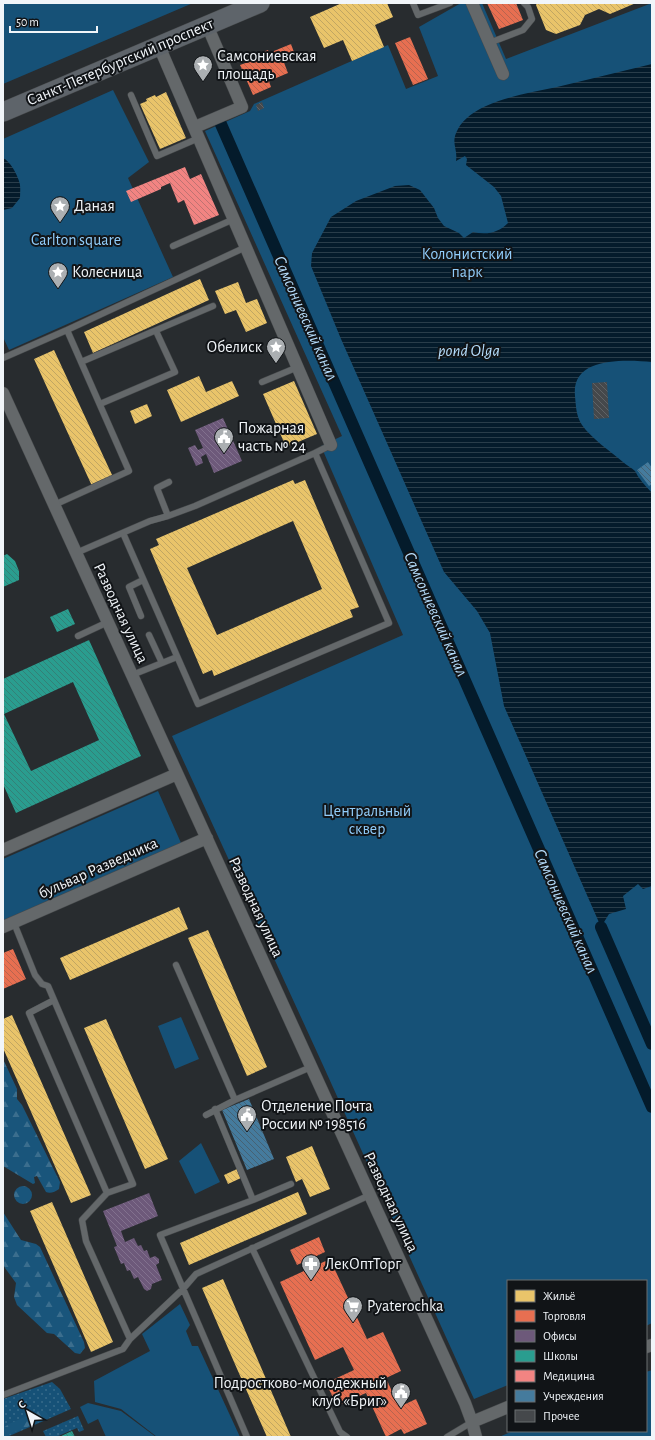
<svg xmlns="http://www.w3.org/2000/svg" width="655" height="1440" font-family="'Alegreya Sans',sans-serif">
  <style>
    .grass { fill: url(#grass-dots) }
    .forest { fill: url(#forest-firs) }
    .green { fill: #165177 }
    .water { fill: url(#water-rules) }
    .homes { fill: url(#homes-back-hatch); fill-rule: evenodd }
    .shops { fill: url(#shops-back-hatch) }
    .offices { fill: url(#offices-back-hatch) }
    .schools { fill: url(#schools-back-hatch); fill-rule: evenodd }
    .health { fill: url(#health-back-hatch) }
    .public { fill: url(#public-back-hatch) }
    .lines { fill: none; stroke-linecap: round; stroke-linejoin: round }
    .canal { stroke: #041b2b; stroke-width: 12 }
    .building { fill: url(#building-back-hatch) }
    .lane-casing { stroke: #474a4c; stroke-width: 7 }
    .street-casing { stroke: #474a4c; stroke-width: 13 }
    .primary-casing { stroke: #474a4c; stroke-width: 20 }
    .lane { stroke: #64686a; stroke-width: 6 }
    .street { stroke: #64686a; stroke-width: 12 }
    .primary { stroke: #5e646a; stroke-width: 19 }
    .labels { text-anchor: middle; dominant-baseline: central; stroke-width: 4; stroke-linejoin: round; paint-order: stroke }
    .poi-label { font-size: 16px; fill: #f1f5f9; stroke: #111417; text-anchor: start }
    .street-label { font-size: 16px; fill: #f1f5f9; stroke: #111417 }
    .park-label { font-size: 16px; fill: #91cdfb; stroke: #111417 }
    .water-label { font-size: 17px; font-style: italic; fill: #b6defd; stroke: #111417 }
  </style>
  <defs>
    <pattern id="grass-dots" width="8" height="8" patternUnits="userSpaceOnUse"><rect width="8" height="8" fill="#165177"/><path d="M2 2h.1M6 6h.1" fill="none" stroke="#386b8b" stroke-width="1.8" stroke-linecap="round"/></pattern>
    <pattern id="forest-firs" width="22" height="20" patternUnits="userSpaceOnUse"><rect width="22" height="20" fill="#19557b"/><path d="M5 1l3.5 6h-7zM16 11l3.5 6h-7z" fill="#3b6e8e"/></pattern>
    <pattern id="water-rules" width="6" height="5" patternUnits="userSpaceOnUse"><rect width="6" height="5" fill="#041b2b"/><path d="M0 2.5h6" fill="none" stroke="#293d4a"/></pattern>
    <pattern id="homes-back-hatch" width="6" height="6" patternUnits="userSpaceOnUse"><rect width="6" height="6" fill="#e9c46a"/><path d="M-1 5l2 2M0 0l6 6M5-1l2 2" fill="none" stroke="#c1a662"/></pattern>
    <pattern id="shops-back-hatch" width="6" height="6" patternUnits="userSpaceOnUse"><rect width="6" height="6" fill="#e76f51"/><path d="M-1 5l2 2M0 0l6 6M5-1l2 2" fill="none" stroke="#b7644f"/></pattern>
    <pattern id="offices-back-hatch" width="6" height="6" patternUnits="userSpaceOnUse"><rect width="6" height="6" fill="#6d597a"/><path d="M-1 5l2 2M0 0l6 6M5-1l2 2" fill="none" stroke="#82718e"/></pattern>
    <pattern id="schools-back-hatch" width="6" height="6" patternUnits="userSpaceOnUse"><rect width="6" height="6" fill="#2a9d8f"/><path d="M-1 5l2 2M0 0l6 6M5-1l2 2" fill="none" stroke="#348077"/></pattern>
    <pattern id="health-back-hatch" width="6" height="6" patternUnits="userSpaceOnUse"><rect width="6" height="6" fill="#f28482"/><path d="M-1 5l2 2M0 0l6 6M5-1l2 2" fill="none" stroke="#bf7372"/></pattern>
    <pattern id="public-back-hatch" width="6" height="6" patternUnits="userSpaceOnUse"><rect width="6" height="6" fill="#457b9d"/><path d="M-1 5l2 2M0 0l6 6M5-1l2 2" fill="none" stroke="#466274"/></pattern>
    <pattern id="building-back-hatch" width="6" height="6" patternUnits="userSpaceOnUse"><rect width="6" height="6" fill="#45484b"/><path d="M-1 5l2 2M0 0l6 6M5-1l2 2" fill="none" stroke="#606366"/></pattern>
  </defs>
  <rect width="100%" height="100%" fill="#282c2f"/>
  <path class="grass" d="M52,1382L60,1389L71,1409L7,1437H3V1399Z
    M78,1416L84,1430L79,1432L77,1428L56,1437H46L43,1431Z"/>
  <path class="forest" d="M3,1059L17,1089V1099L22,1105L60,1182L59,1189C55,1192 50,1194 46,1192L37,1176L34,1177L35,1183L33,1184L3,1166Z
    M14 1195a9 9 0 1 1 18 0a9 9 0 1 1-18 0Z
    M3,1212L21,1240L36,1244L40,1247L84,1342L85,1348L80,1354L75,1353L54,1334L47,1333L17,1305L14,1297L16,1283L5,1268L3,1264Z
    M38,1411H45L49,1416V1418L3,1437V1428L9,1424Z"/>
  <path class="green" d="M3,3H193L3,84Z
    M461,3H482L506,59L652,3V1323L646,1326V1281H508V1385L474,1399L322,1063L172,736L403,635L321,446L342,436L205,131L250,111L254,104L388,45L406,89L438,76L419,27Z
    M113,90L149,162L128,178L173,277L9,350L3,337V139Z
    M158,791L181,843L3,921V859Z
    M181,1017L199,1059L175,1069L158,1026Z
    M201,1143L220,1182L195,1194L179,1161Z
    M180,1304L190,1325L186,1331L192,1346H198L240,1437H157L121,1409L95,1402L94,1381L150,1351L142,1334Z
    M652,1370V1437H499L513,1431H646V1372Z
    M88,1403L121,1411L156,1437H106L98,1419L88,1424L80,1407Z"/>
  <path class="water" d="M652,64V362C626,360 571,356 575,396C576,406 576,416 582,425C591,438 611,452 623,462C626,465 632,468 635,471C637,474 638,477 640,479C643,484 648,488 652,493V886L643,889L638,884L623,896L626,909L609,914L601,927L504,706L490,633L477,611L444,572L341,339L311,266L312,253L331,217L356,201L395,186L409,185L420,190L434,208L438,218L444,226L459,233L464,238L473,232C487,235 498,233 508,223L501,196L494,187L466,165L467,159L465,156L456,161C458,148 450,143 458,129C463,119 476,110 486,106C509,96 533,92 557,87C589,79 620,72 652,64Z
    M3,158C10,161 17,174 19,181C21,186 20,193 20,198L12,208L3,210Z"/>
  <path class="homes" d="M342,3H387L393,17L375,25L384,47L352,61L343,40L324,48L310,17Z
    M537,3H636L610,14L599,9L585,15L580,25L556,34L546,30L536,5Z
    M166,92L186,138L160,149L140,104L147,101L146,99L155,95L156,97Z
    M200,279L209,300L93,353L84,332Z
    M238,282L246,303L257,299L267,323L246,332L236,310L225,314L215,291Z
    M54,350L113,477L92,486L34,359Z
    M199,376L206,392L232,381L239,396L181,422L167,390Z
    M294,381L317,434L286,447L263,394Z
    M147,404L152,416L135,424L130,411Z
    M293,480L295,484L305,480L359,607L350,610L353,617L214,676L212,670L203,674L150,549L159,545L156,539ZM293,521L322,589L217,635L187,568Z
    M179,907L188,929L70,980L60,958Z
    M208,930L267,1067L247,1076L188,938Z
    M12,1015L91,1195L71,1203L3,1048V1019Z
    M106,1019L168,1159L145,1169L84,1028Z
    M312,1146L330,1189L310,1197L302,1179L296,1182L286,1157Z
    M237,1169L241,1178L228,1184L224,1175Z
    M298,1192L307,1214L189,1265L180,1243Z
    M52,1202L113,1342L91,1352L30,1211Z
    M223,1279L291,1437H267L234,1362L202,1288Z"/>
  <path class="shops" d="M487,3H516L523,20L499,29Z
    M410,37L428,79L413,85L395,43Z
    M291,44L295,55L283,60L288,73L269,81L271,87L253,95L240,65L257,59L255,55L268,50L269,53Z
    M13,949L26,979L3,989V953Z
    M319,1237L325,1252L297,1265L290,1250Z
    M330,1259L367,1339L383,1332L401,1371L386,1378L399,1407L416,1399L427,1424L404,1434L401,1429L386,1437L366,1393L337,1406L326,1383L354,1370L343,1347L315,1360L280,1282Z"/>
  <path class="offices" d="M223,418L242,461L214,473L206,454L201,457L203,463L196,466L188,448L195,445L198,450L203,448L195,430Z
    M149,1193L158,1216L121,1231L125,1242L134,1238L138,1246L141,1245L144,1251L147,1250L150,1258L155,1256L159,1259V1263L156,1265L162,1280L152,1284L151,1289L147,1291L144,1289L138,1277L134,1279L130,1270L127,1271L124,1263L121,1264L114,1247L117,1246L103,1211Z"/>
  <path class="schools" d="M7,554L15,561L19,571V580L3,587V556Z
    M68,609L75,624L57,632L50,617Z
    M89,640L141,756L16,813L3,784V679ZM73,682L99,740L31,771L4,714Z
    M72,1431L75,1437H59Z"/>
  <path class="health" d="M185,167L190,179L201,174L219,215L194,225L184,200L178,203L170,183L161,187V189L131,202L126,191Z"/>
  <path class="public" d="M648,462L652,468V484L649,486L637,470Z
    M249,1099L274,1159L247,1170L222,1110Z"/>
  <g class="lines">
    <path class="canal" d="M220,122L652,1107
      M601,927L652,1044"/>
  </g>
  <path class="building" d="M262,102L264,108L258,111L256,105Z
    M607,382L609,418L594,419L592,383Z"/>
  <g class="lines">
    <g class="lane-casing">
      <path id="lane" d="M413,3L418,15L450,3
        M489,43L523,30L532,19L528,7L524,3
        M131,95L157,156L199,138
        M173,246L234,219
        M3,358L67,330L246,247
        M81,362L213,306
        M262,382L298,367
        M100,404L175,372L156,331
        M315,453L331,445
        M54,505L129,471L67,330
        M168,516L157,488L169,482
        M76,553L150,521L168,516L195,506L315,453L389,623L198,704L123,533
        M141,616L129,587L143,580
        M149,635L162,663
        M78,636L108,622
        M132,675L177,657
        M14,923L35,975L42,984L48,986L54,1000L133,1184L107,1193L29,1013L54,1000
        M176,965L235,1100
        M215,1109L253,1200L160,1235L247,1437
        M206,1115L235,1100L311,1067
        M107,1193L82,1220L86,1241L130,1339
        M253,1200L291,1184
        M252,1248L340,1432L347,1437
        M3,1395L123,1349L130,1339L183,1289L196,1274L370,1195
        M447,1437L472,1422"/>
    </g>
    <g class="street-casing">
      <path id="street" d="M472,3L503,74
        M159,46L331,445
        M195,127L242,107L207,25
        M3,393L465,1403L472,1422L476,1437
        M3,850L177,774
        M3,927L207,838
        M646,1347L652,1345
        M472,1422L508,1407"/>
    </g>
    <g class="primary-casing">
      <path id="primary" d="M3,112L260,3"/>
    </g>
    <use href="#lane" class="lane"/>
    <use href="#street" class="street"/>
    <use href="#primary" class="primary"/>
  </g>
  <defs>
    <g id="sight-pin" transform="scale(1)"><path d="M0 17L-7.5 6A9.5 9.5 0 1 1 7.5 6Z" fill="#abafb2" stroke="#111417"/><path d="M0-6L1.8-2.2L6-1.7L2.9 1.2L3.7 5.4L0 3.3L-3.7 5.4L-2.9 1.2L-6-1.7L-1.8-2.2Z" fill="#fff"/></g>
    <g id="civic-pin" transform="scale(1)"><path d="M0 17L-7.5 6A9.5 9.5 0 1 1 7.5 6Z" fill="#abafb2" stroke="#111417"/><path d="M-.6-6.5H3V-4.5H.6V-3L4-1V1h2V6H-6V1h2V-1L-.6-3ZM-1.2 2.5V6h2.4V2.5Z" fill="#fff"/></g>
    <g id="pharmacy-pin" transform="scale(1)"><path d="M0 17L-7.5 6A9.5 9.5 0 1 1 7.5 6Z" fill="#abafb2" stroke="#111417"/><path d="M-2-6h4v4h4v4h-4v4h-4v-4h-4v-4h4Z" fill="#fff"/></g>
    <g id="supermarket-pin" transform="scale(1)"><path d="M0 17L-7.5 6A9.5 9.5 0 1 1 7.5 6Z" fill="#abafb2" stroke="#111417"/><path d="M-6-5.5h2.5l.6 2H6L4.5 2H-2.5L-4.4-4H-6ZM-1.5 3.2a1.3 1.3 0 1 0 .1 0ZM3 3.2a1.3 1.3 0 1 0 .1 0Z" fill="#fff"/></g>
  </defs>
  <g fill-rule="evenodd">
    <use href="#sight-pin" x="203" y="65"/>
    <use href="#sight-pin" x="60" y="206"/>
    <use href="#sight-pin" x="58" y="272"/>
    <use href="#sight-pin" x="276" y="347"/>
    <use href="#civic-pin" x="224" y="437"/>
    <use href="#civic-pin" x="247" y="1115"/>
    <use href="#pharmacy-pin" x="311" y="1264"/>
    <use href="#supermarket-pin" x="353" y="1306"/>
    <use href="#civic-pin" x="401" y="1392"/>
  </g>
  <g class="labels">
    <g class="poi-label">
      <text x="217" y="56">Самсониевская<tspan x="217" dy="18">площадь</tspan></text>
      <text x="74" y="206">Даная</text>
      <text x="72" y="272">Колесница</text>
      <text x="262" y="347" text-anchor="end">Обелиск</text>
      <text x="238" y="428">Пожарная<tspan x="238" dy="18">часть № 24</tspan></text>
      <text x="261" y="1106">Отделение Почта<tspan x="261" dy="18">России № 198516</tspan></text>
      <text x="325" y="1264">ЛекОптТорг</text>
      <text x="367" y="1306">Pyaterochka</text>
      <text x="387" y="1383" text-anchor="end">Подростково-молодежный<tspan x="387" dy="18">клуб «Бриг»</tspan></text>
    </g>
    <g class="street-label">
      <text transform="translate(120 62) rotate(-23)">Санкт-Петербургский проспект</text>
      <text transform="translate(121 613) rotate(65)">Разводная улица</text>
      <text transform="translate(98 868) rotate(-24)">бульвар Разведчика</text>
      <text transform="translate(256 907) rotate(65)">Разводная улица</text>
      <text transform="translate(391 1202) rotate(65)">Разводная улица</text>
    </g>
    <g class="park-label">
      <text x="76" y="240">Carlton square</text>
      <text x="467" y="254">Колонистский<tspan x="467" dy="18">парк</tspan></text>
      <text x="367" y="811">Центральный<tspan x="367" dy="18">сквер</tspan></text>
    </g>
    <g class="water-label">
      <text transform="translate(306 318) rotate(66)">Самсониевский канал</text>
      <text x="469" y="350">pond Olga</text>
      <text transform="translate(436 614) rotate(66)">Самсониевский канал</text>
      <text transform="translate(566 911) rotate(66)">Самсониевский канал</text>
    </g>
  </g>
  <rect width="655" height="1440" fill="none" stroke="#f1f5f9" stroke-width="8"/>
  <rect x="507" y="1280" width="140" height="152" fill="#111417" stroke="#6b6e71"/>
  <rect x="515" y="1290" width="20" height="12" fill="#e9c46a" stroke="#6b6e71"/>
  <text x="543" y="1300" font-size="12" fill="#f1f5f9">Жильё</text>
  <rect x="515" y="1310" width="20" height="12" fill="#e76f51" stroke="#6b6e71"/>
  <text x="543" y="1320" font-size="12" fill="#f1f5f9">Торговля</text>
  <rect x="515" y="1330" width="20" height="12" fill="#6d597a" stroke="#6b6e71"/>
  <text x="543" y="1340" font-size="12" fill="#f1f5f9">Офисы</text>
  <rect x="515" y="1350" width="20" height="12" fill="#2a9d8f" stroke="#6b6e71"/>
  <text x="543" y="1360" font-size="12" fill="#f1f5f9">Школы</text>
  <rect x="515" y="1370" width="20" height="12" fill="#f28482" stroke="#6b6e71"/>
  <text x="543" y="1380" font-size="12" fill="#f1f5f9">Медицина</text>
  <rect x="515" y="1390" width="20" height="12" fill="#457b9d" stroke="#6b6e71"/>
  <text x="543" y="1400" font-size="12" fill="#f1f5f9">Учреждения</text>
  <rect x="515" y="1410" width="20" height="12" fill="#45484b" stroke="#6b6e71"/>
  <text x="543" y="1420" font-size="12" fill="#f1f5f9">Прочее</text>
  <g transform="translate(28 1412) rotate(321)" stroke="#111417" stroke-width="3" paint-order="stroke">
  <path d="M0-3L7 15L0 10L-7 15Z" fill="#f1f5f9"/>
  <text y="-6" font-size="11" font-weight="bold" text-anchor="middle" fill="#f1f5f9">С</text>
  </g>
  <path d="M10 26v6h87v-6" fill="none" stroke="#f1f5f9" stroke-width="2"/>
  <text x="16" y="26" font-size="12" fill="#f1f5f9" stroke="#111417" stroke-width="3" paint-order="stroke">50 m</text>
</svg>
